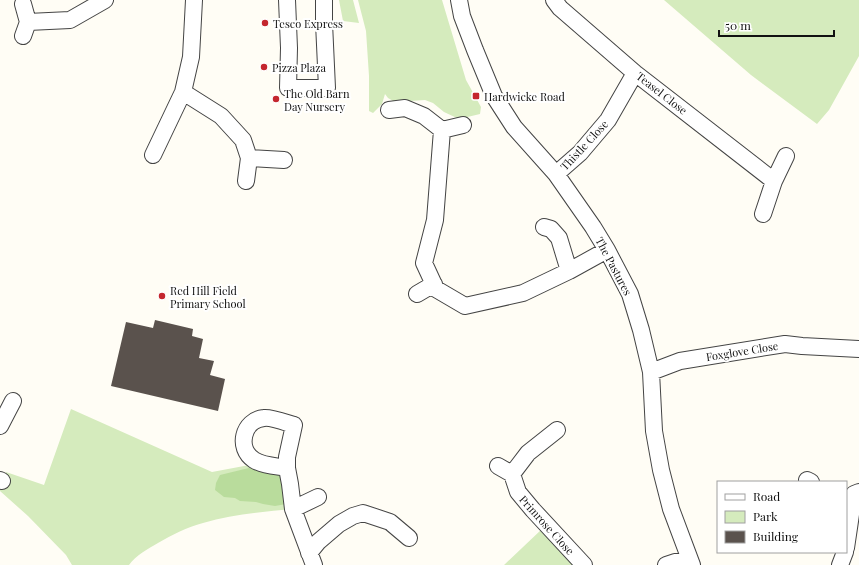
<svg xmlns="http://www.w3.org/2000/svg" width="859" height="565" font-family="'Playfair Display',serif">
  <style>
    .green { fill: #d5ebbd }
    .forest { fill: #b9dc9c }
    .building { fill: #5a524d }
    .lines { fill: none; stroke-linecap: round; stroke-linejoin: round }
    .minor-casing { stroke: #444; stroke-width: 18 }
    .minor { stroke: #fff; stroke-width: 16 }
    .poi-dot { fill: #c4262e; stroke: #fff; stroke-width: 1.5 }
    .labels { text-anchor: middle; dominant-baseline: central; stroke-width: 4; stroke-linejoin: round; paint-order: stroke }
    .poi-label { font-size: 11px; fill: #111; stroke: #fff; text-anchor: start }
    .street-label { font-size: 11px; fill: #111; stroke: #fff }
  </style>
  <rect width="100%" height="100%" fill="#fffdf5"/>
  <path class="green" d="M339,0H353L359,23L343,21Z
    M358,0H442L466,80L481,107L480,114L459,119L444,112L433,103L425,100L395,102L388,98L385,94L382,104L373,113L369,111V76L366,31Z
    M664,0H859V56L829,110L817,124L751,75Z
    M71,409L212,472L260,463L293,509C263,512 232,514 203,523C187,527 172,535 158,543C148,549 136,555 129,565H72L66,555L28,516L0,491V487L6,472L44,485Z
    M542,529L574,565H504Z"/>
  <path class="forest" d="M257,466L280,471L286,504L275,506L263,504L256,502L240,501L235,498L224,497L215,490L216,483L220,475Z"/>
  <path class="building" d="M155,320L193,329L192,336L203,339L199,358L214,361L210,375L225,379L218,411L111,386L126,322L153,328Z"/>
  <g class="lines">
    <g class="minor-casing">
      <path id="minor" d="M287,0L289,48L288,88H327L324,23V0
        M459,0L462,16L475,50L494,96L514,127L556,174L593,227L607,250L630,294L641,330L651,372L654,431L661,470L671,509L692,565
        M554,0L560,8L635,73L774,181
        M23,4L28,22
        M23,36L28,22L70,20L105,0
        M183,92L221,116L243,140L249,158L246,181
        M389,110L405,108L424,116L442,130L435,220L424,263L436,289L465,306L523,293L569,271L607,250
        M442,130L463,125
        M153,155L183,92L191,57L194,0
        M249,158L284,160
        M556,174L580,153L608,120L635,73
        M763,214L774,181L786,156
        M544,227L551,229L559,238L569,271
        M417,294L434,284
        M651,372L680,361L785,344L802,346L859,349
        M0,426L13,401
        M557,430L528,453L512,474L518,492L533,510L584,565
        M498,466L512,474
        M287,468C277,466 263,466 254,460C236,448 243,420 264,418C271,417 287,423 294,425L287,457V468L290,484L293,509L314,565
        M0,480L2,481
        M807,480L811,482
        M293,509L318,497
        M846,548L854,494L859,492
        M309,553L318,542L339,524L353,516L363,513L390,522L409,538
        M666,565L675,562L689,559
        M840,565L845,552"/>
    </g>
    <use href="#minor" class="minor"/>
  </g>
  <g class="poi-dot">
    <circle cx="265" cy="23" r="4"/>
    <circle cx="264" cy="67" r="4"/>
    <rect x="472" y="92" width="8" height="8" rx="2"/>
    <circle cx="276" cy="99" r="4"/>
    <circle cx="162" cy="296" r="4"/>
  </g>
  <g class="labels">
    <g class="poi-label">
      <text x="273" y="23">Tesco Express</text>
      <text x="272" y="67">Pizza Plaza</text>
      <text x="284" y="93">The Old Barn<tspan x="284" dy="13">Day Nursery</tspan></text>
      <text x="484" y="96">Hardwicke Road</text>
      <text x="170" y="290">Red Hill Field<tspan x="170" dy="13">Primary School</tspan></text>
    </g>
    <g class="street-label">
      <text transform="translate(662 93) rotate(38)">Teasel Close</text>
      <text transform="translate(584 145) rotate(-47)">Thistle Close</text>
      <text transform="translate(614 266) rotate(62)">The Pastures</text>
      <text transform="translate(742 351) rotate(-9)">Foxglove Close</text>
      <text transform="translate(547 525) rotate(48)">Primrose Close</text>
    </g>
  </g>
  <rect x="717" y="481" width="130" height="72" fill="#ffffff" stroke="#a0a0a0"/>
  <rect x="725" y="494" width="20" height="6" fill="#ffffff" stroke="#a0a0a0"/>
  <text x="753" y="501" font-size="12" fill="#111111">Road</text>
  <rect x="725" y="511" width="20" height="12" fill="#d5ebbd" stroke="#a0a0a0"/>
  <text x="753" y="521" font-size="12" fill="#111111">Park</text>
  <rect x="725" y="531" width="20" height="12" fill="#5a524d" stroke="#a0a0a0"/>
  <text x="753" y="541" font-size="12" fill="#111111">Building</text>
  <path d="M719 30v6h115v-6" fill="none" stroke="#111111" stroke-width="2"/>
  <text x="725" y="30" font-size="12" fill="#111111" stroke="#ffffff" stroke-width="3" paint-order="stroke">50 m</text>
</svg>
